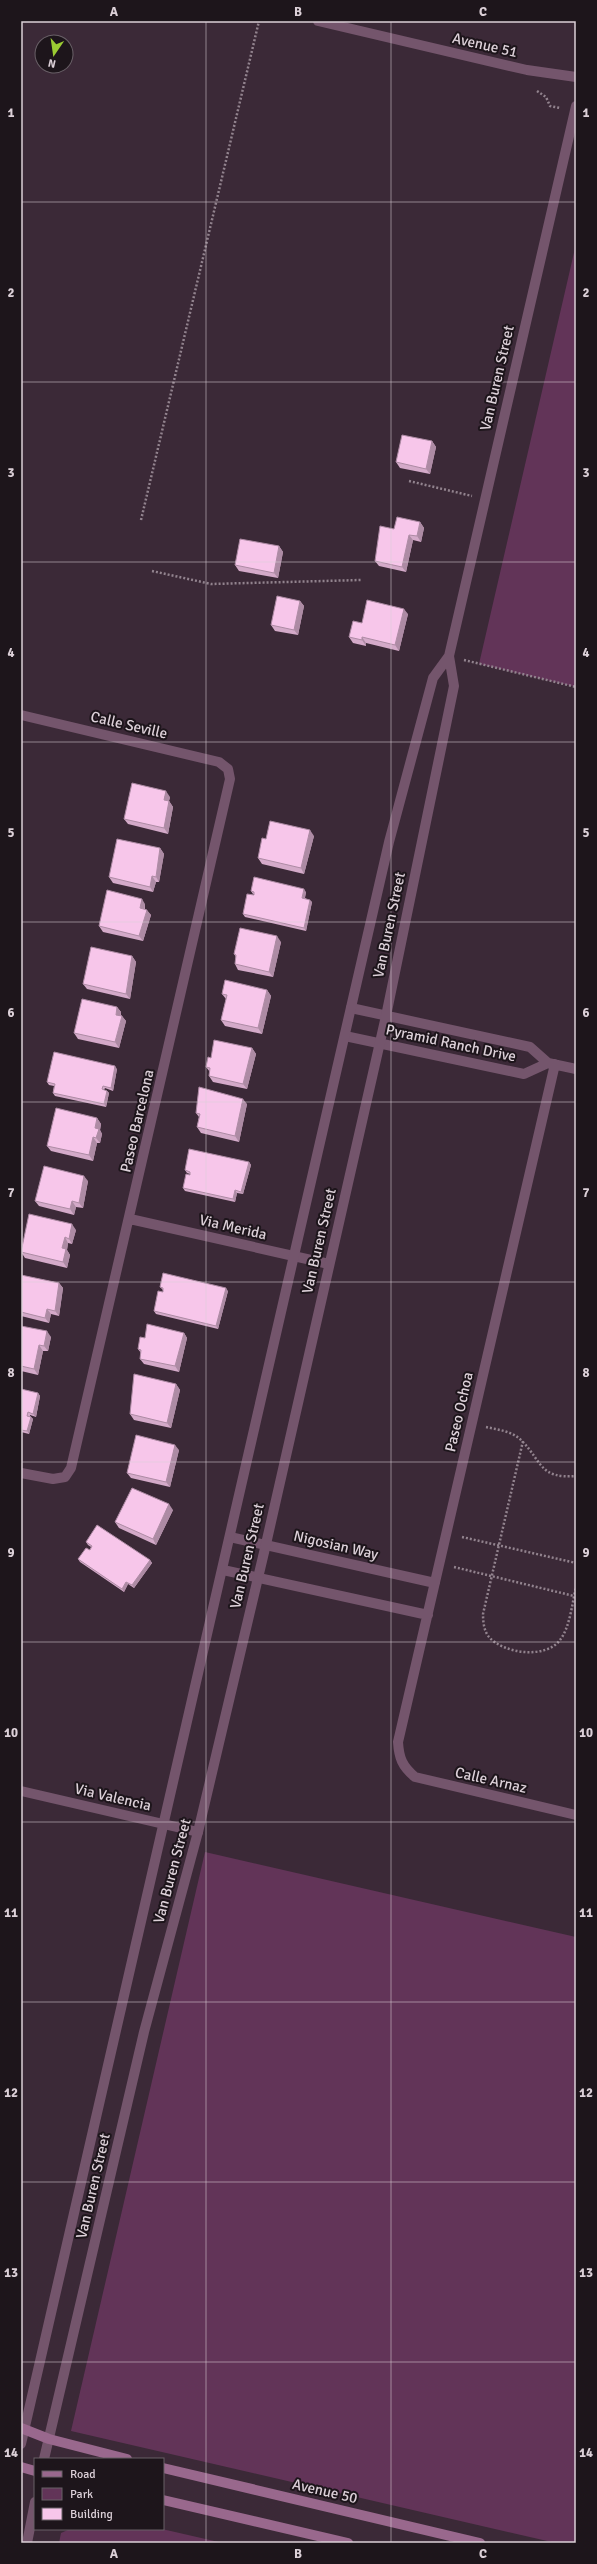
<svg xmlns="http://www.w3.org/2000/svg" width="597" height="2564" font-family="Signika,sans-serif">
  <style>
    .green { fill: #623458 }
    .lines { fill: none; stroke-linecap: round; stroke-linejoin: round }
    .path { stroke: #92838e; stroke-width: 2.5; stroke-dasharray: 2 2; stroke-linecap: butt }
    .minor { stroke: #74556c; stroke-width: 10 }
    .tertiary { stroke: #74556c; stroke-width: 10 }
    .secondary { stroke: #99688d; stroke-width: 10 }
    .wall { fill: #d4aac9 }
    .shaded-wall { fill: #ad8ba4 }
    .building { fill: #f7c6ea; stroke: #ad8ba4 }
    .grid { fill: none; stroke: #dcd0d8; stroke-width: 1; stroke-opacity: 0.55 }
    .labels { text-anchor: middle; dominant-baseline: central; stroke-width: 4; stroke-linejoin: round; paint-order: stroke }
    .street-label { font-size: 15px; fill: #dcd0d8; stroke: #1d151b }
    .neatline { fill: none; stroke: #dcd0d8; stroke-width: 1.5 }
    .grid-label { font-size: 13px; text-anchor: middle; font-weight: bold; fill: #dcd0d8 }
  </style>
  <rect width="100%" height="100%" fill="#3b2937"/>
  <path class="green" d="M576,244V687L479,664Z
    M205,1852L576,1937V2543H556L71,2431Z
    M70,2529H162L223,2543H59L61,2533Z"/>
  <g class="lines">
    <path class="path" d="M537,91L546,97L550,106L560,108
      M409,481L472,496
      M141,520L259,21
      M152,571L211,584L361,580
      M464,660L576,687
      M486,1427C499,1430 513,1431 523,1442C542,1462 540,1479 576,1476
      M523,1441L483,1614C483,1622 484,1631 489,1637C504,1654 546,1659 560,1640C570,1627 572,1604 576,1587
      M462,1537L576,1563
      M454,1567L574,1596"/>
    <path class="minor" d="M21,715L219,762L228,769L230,779L71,1468L65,1477L53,1479L21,1473
      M351,1008L530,1047L548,1063L576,1069
      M345,1036L524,1074L548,1063
      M555,1064L398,1742C399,1758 402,1766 415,1777L576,1815
      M130,1219L329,1264
      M230,1537L435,1583
      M223,1570L428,1615
      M21,1791L198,1832"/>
    <path class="tertiary" d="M318,21L527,70L576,77
      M21,2444L389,842L433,678L449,656
      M44,2459L144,2032L198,1832L266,1544L386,1016L454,686L449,656L576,106
      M27,2543L35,2502"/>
    <path class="secondary" d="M21,2428L49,2439L127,2459
      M21,2467L35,2471
      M163,2468L480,2543
      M163,2500L348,2543"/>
  </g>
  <path class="wall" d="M432,441L436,447L430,474L400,468L396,462Z
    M420,522L424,528L421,542L413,540L406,572L379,566L375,561L394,529Z
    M279,546L283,552L278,578L239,571L235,565Z
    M300,601L304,606L298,635L275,631L271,625Z
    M408,614L399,651L366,643V646L353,643L349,637L362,623Z
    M170,797L169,801L173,807L168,834L128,824L124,819Z
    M314,836L304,874L262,864L258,858L266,839Z
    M160,848L164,854L159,882H156L153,892L113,883L109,877Z
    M251,891L306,892L305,898L312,902L306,931L245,917L243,914L254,895V894H253Z
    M145,904V909L151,915L143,941L103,932L99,926Z
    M281,942L273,977L238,970L235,964L236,957L234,954Z
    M132,956L136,962L130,999L87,989L83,984Z
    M267,990L271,996L262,1034L225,1026L221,1020L226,999L222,994Z
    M117,1007L121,1012V1015L126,1021L119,1048L78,1039L74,1033Z
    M252,1048L256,1054L247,1089L213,1082L209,1076L210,1072L206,1067L211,1058Z
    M117,1069L113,1091L105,1088L104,1090L107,1091L109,1093L106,1107L55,1096L53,1093L54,1086L49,1085L47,1082Z
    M247,1104L239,1142L201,1133L197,1127L199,1117L196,1113Z
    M97,1118L101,1124L100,1130L102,1134L100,1143H97L93,1161L51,1151L47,1146Z
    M249,1162L251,1165L243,1194L237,1193L235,1202L185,1191L183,1188L190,1174L187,1173L185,1170Z
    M88,1181L83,1208L76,1207L74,1215L39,1206L35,1201Z
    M76,1230L72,1244L68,1243L67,1250L70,1255L67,1268L25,1258L21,1252Z
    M21,1275L59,1283L63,1288L59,1316L51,1314L49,1323L21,1316Z
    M160,1287L228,1291L218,1329L156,1314L154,1311L163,1292V1290Z
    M21,1326L51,1337L48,1351H43L38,1375L21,1371Z
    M184,1333L187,1338L179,1372L144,1364L140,1359L141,1353L138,1349L145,1338Z
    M176,1384L180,1390L171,1428L134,1420L130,1414Z
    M21,1389L38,1393L40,1396L36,1417L30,1415V1416L33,1419L29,1434L21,1432Z
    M179,1450L170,1487L131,1478L127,1473Z
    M173,1510L156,1545L119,1528L115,1522Z
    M86,1542L150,1560L152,1563L134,1588L128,1584L124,1592L80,1562L78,1559L90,1550L91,1547L88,1545Z"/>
  <path class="shaded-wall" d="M432,441L436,447L430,474L426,469Z
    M420,522L424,528L421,542L417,536Z
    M409,535L413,540L406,572L402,567Z
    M279,546L283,552L278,578L274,573Z
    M300,601L304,606L298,635L294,630Z
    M404,609L408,614L399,651L395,645Z
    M362,637L366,643V646L362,640Z
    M166,791L170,797L169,801L173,807L168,834L164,828V800Z
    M310,830L314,836L304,874L301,868Z
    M160,848L164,854L159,882L156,877Z
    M152,876L156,882L153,892L150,887Z
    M304,889L306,892L304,901L302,898Z
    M142,899L145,904L144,914L140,908Z
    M310,900L312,902L306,931L304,928Z
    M147,910L151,915L143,941L139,936Z
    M277,936L281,942L273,977L269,972Z
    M132,956L136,962L130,999L126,994Z
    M267,990L271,996L262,1034L258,1028Z
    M117,1007L121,1012L120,1020L116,1015Z
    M122,1016L126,1021L119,1048L115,1042Z
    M252,1048L256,1054L247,1089L243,1084Z
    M115,1066L117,1069L113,1091L111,1088Z
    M107,1091L109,1093L106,1107L104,1104Z
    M243,1099L247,1104L239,1142L235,1136Z
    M97,1118L101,1124L100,1130L102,1134L100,1143L96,1138L95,1128Z
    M93,1137L97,1143L93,1161L89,1155Z
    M249,1162L251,1165L243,1194L241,1192Z
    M84,1176L88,1181L83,1208L79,1203Z
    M235,1190L237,1193L235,1202L233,1199Z
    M72,1201L76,1207L74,1215L70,1209Z
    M72,1224L76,1230L72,1244L69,1239Z
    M65,1237L68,1243L67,1250L70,1255L67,1268L63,1262L62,1248Z
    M59,1283L63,1288L59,1316L55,1311Z
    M226,1288L228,1291L218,1329L216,1326Z
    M47,1309L51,1314L49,1323L45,1318Z
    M47,1331L51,1337L48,1351L44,1346Z
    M184,1333L187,1338L179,1372L175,1366Z
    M39,1345L43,1351L38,1375L34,1369Z
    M176,1384L180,1390L171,1428L167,1423Z
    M38,1393L40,1396L36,1417L33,1414Z
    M31,1417L33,1419L29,1434L27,1431Z
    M175,1445L179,1450L170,1487L166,1482Z
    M169,1504L173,1510L156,1545L153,1539Z
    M150,1560L152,1563L134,1588L132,1585Z
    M126,1582L128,1584L124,1592L122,1589Z"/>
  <path class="building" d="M402,435L432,441L426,469L396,462Z
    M397,517L420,522L417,536L409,535L402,567L375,561L380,526L394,529Z
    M240,539L279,546L274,573L235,565Z
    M277,596L300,601L294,630L271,625Z
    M367,600L404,609L395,645L362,637V640L349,637L353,621L362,623Z
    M132,783L166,791L164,800L169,801L164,828L124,819Z
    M270,821L310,830L301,868L258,858L262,838L266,839Z
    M117,839L160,848L156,877L152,876L150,887L109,877Z
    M254,877L304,889L302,898L310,900L304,928L243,914L247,894L254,895V892L251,891Z
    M107,890L142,899L140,908L147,910L139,936L99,926Z
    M240,928L277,936L269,972L235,964L236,955L234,954Z
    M91,947L132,956L126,994L83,984Z
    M225,980L267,990L258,1028L221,1020L227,995L222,994Z
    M82,999L117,1007L116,1015L122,1016L115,1042L74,1033Z
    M214,1040L252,1048L243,1084L209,1076L210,1068L206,1067L208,1057L211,1058Z
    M54,1052L115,1066L111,1088L103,1086L102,1089L107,1091L104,1104L53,1093L55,1084L47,1082Z
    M199,1087L243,1099L235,1136L197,1127L200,1114L196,1113Z
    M56,1108L97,1118L95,1128L99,1129L96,1138L93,1137L89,1155L47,1146Z
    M189,1149L249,1162L241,1192L235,1190L233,1199L183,1188L186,1174L190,1175V1172L185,1170Z
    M44,1166L84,1176L79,1203L72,1201L70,1209L35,1201Z
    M29,1214L72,1224L69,1239L65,1237L62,1248L66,1249L63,1262L21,1252Z
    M163,1273L226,1288L216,1326L154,1311L158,1291L163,1292V1288L160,1287Z
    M21,1275L59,1283L55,1311L47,1309L45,1318L21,1312Z
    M147,1324L184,1333L175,1366L140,1359L141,1350L138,1349L140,1337L145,1338Z
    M21,1326L47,1331L44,1346L39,1345L34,1369L21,1366Z
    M134,1374L176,1384L167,1423L130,1414Z
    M21,1389L38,1393L33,1414L28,1412L27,1416L31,1417L27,1431L21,1430Z
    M136,1435L175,1445L166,1482L127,1473Z
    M132,1488L169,1504L153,1539L115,1522Z
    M97,1525L150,1560L132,1585L126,1582L122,1589L78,1559L86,1548L90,1550L92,1546L86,1542Z"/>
  <path class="grid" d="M206,21V2543M391,21V2543M21,202H576M21,382H576M21,562H576M21,742H576M21,922H576M21,1102H576M21,1282H576M21,1462H576M21,1642H576M21,1822H576M21,2002H576M21,2182H576M21,2362H576"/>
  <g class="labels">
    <g class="street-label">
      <text transform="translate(485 45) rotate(13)">Avenue 51</text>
      <text transform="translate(497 378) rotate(-77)">Van Buren Street</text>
      <text transform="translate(129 725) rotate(13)">Calle Seville</text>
      <text transform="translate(389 925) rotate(-78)">Van Buren Street</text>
      <text transform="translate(451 1043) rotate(12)">Pyramid Ranch Drive</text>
      <text transform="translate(137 1121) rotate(-77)">Paseo Barcelona</text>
      <text transform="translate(233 1227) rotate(13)">Via Merida</text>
      <text transform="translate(319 1241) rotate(-77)">Van Buren Street</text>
      <text transform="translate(459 1412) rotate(-77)">Paseo Ochoa</text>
      <text transform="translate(336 1545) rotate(13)">Nigosian Way</text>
      <text transform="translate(247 1556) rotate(-77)">Van Buren Street</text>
      <text transform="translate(491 1780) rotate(13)">Calle Arnaz</text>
      <text transform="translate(113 1797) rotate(13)">Via Valencia</text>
      <text transform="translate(172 1871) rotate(-75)">Van Buren Street</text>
      <text transform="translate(93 2186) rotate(-77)">Van Buren Street</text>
      <text transform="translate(325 2491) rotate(13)">Avenue 50</text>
    </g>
  </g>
  <rect width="597" height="2564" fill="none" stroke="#1d151b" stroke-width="44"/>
  <rect x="34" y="2458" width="130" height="72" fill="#1d151b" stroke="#696067"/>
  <rect x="42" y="2471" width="20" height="6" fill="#99688d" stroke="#696067"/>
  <text x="70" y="2478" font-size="12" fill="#dcd0d8">Road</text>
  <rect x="42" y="2488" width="20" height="12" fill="#623458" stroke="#696067"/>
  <text x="70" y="2498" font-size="12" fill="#dcd0d8">Park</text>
  <rect x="42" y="2508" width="20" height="12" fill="#f7c6ea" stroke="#696067"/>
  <text x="70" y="2518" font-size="12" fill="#dcd0d8">Building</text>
  <g transform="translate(54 54) rotate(193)"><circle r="19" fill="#1d151b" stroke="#696067"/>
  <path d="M0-3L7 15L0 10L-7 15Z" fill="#9bcb33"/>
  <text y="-6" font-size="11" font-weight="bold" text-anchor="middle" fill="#dcd0d8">N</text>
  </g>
  <rect x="22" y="22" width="553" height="2520" class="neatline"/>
  <g class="grid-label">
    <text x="114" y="16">A</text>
    <text x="298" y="16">B</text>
    <text x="483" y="16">C</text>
    <text x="11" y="117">1</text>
    <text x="586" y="117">1</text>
    <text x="11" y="297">2</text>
    <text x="586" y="297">2</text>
    <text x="11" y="477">3</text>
    <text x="586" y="477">3</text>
    <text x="11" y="657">4</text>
    <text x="586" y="657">4</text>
    <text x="11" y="837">5</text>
    <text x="586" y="837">5</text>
    <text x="11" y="1017">6</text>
    <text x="586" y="1017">6</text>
    <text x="11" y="1197">7</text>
    <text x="586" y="1197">7</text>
    <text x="11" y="1377">8</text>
    <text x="586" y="1377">8</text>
    <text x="11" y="1557">9</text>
    <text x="586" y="1557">9</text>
    <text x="11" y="1737">10</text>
    <text x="586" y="1737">10</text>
    <text x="11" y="1917">11</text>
    <text x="586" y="1917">11</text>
    <text x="11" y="2097">12</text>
    <text x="586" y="2097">12</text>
    <text x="11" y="2277">13</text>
    <text x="586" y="2277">13</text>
    <text x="11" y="2457">14</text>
    <text x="586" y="2457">14</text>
    <text x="114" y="2558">A</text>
    <text x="298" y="2558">B</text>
    <text x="483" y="2558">C</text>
  </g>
</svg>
